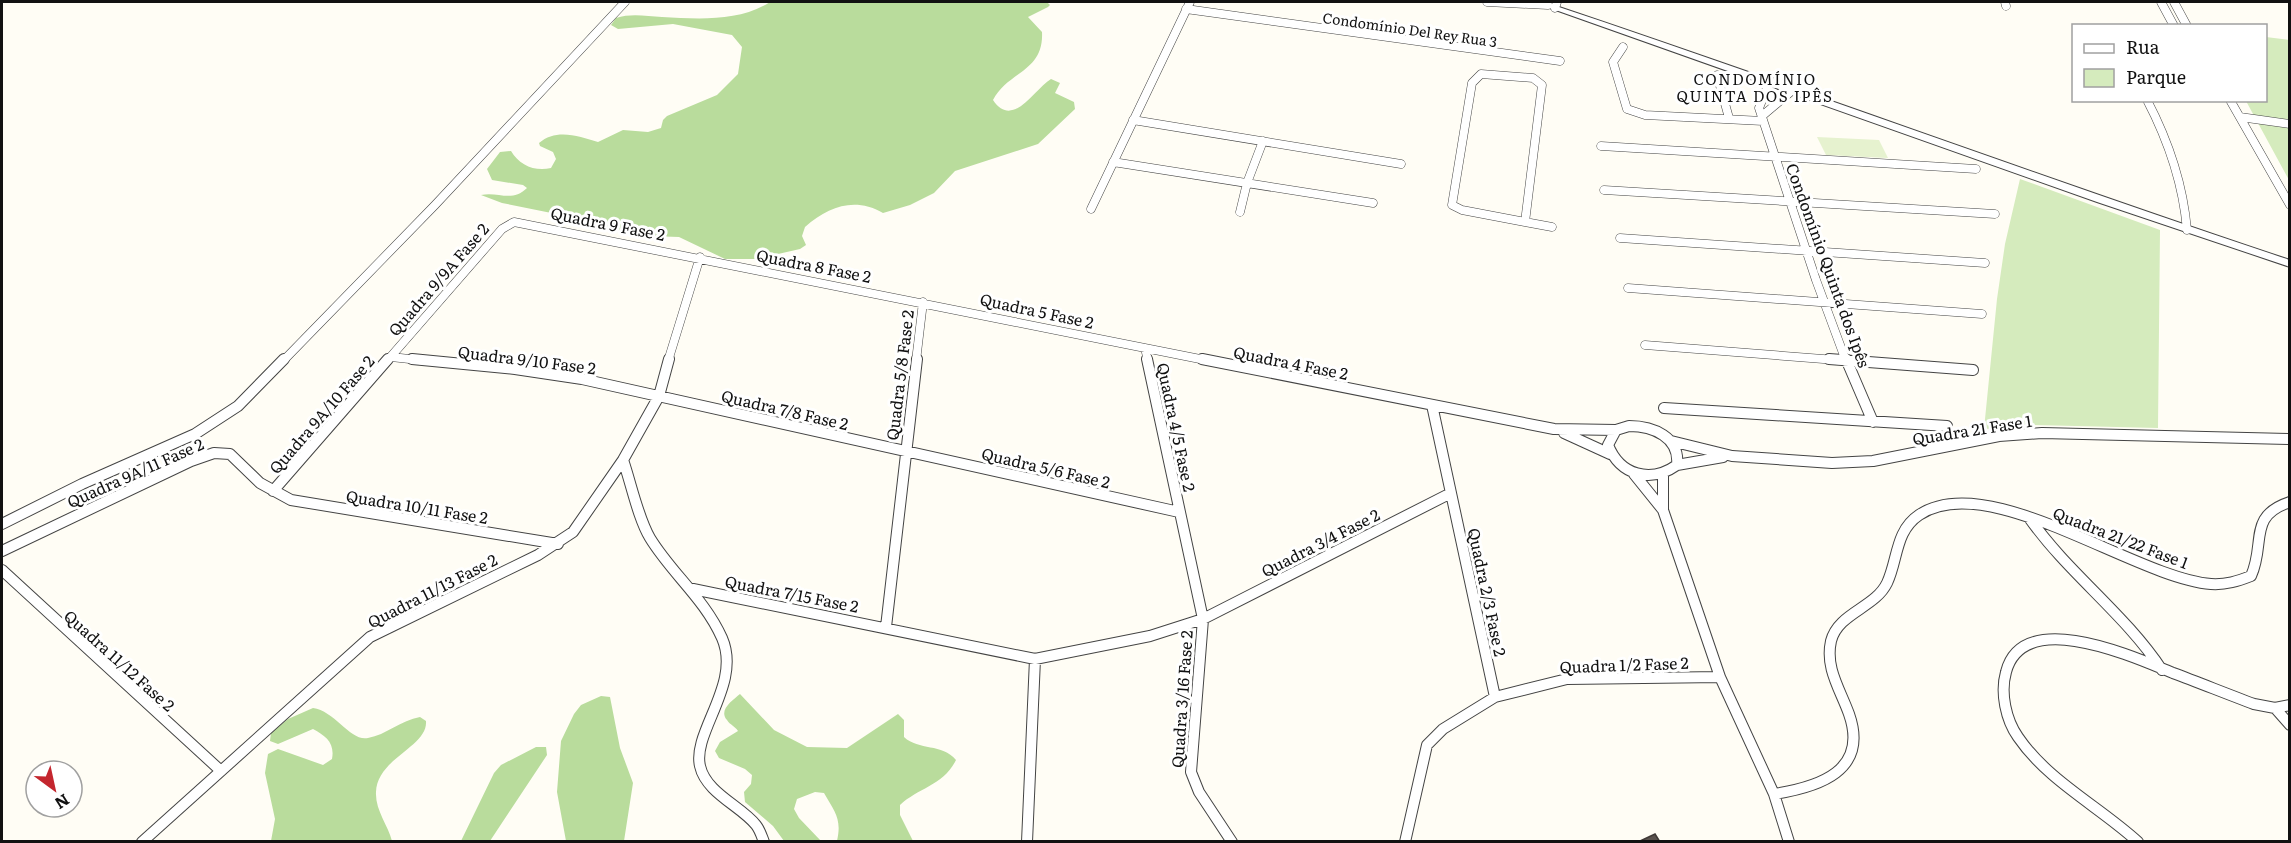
<svg xmlns="http://www.w3.org/2000/svg" width="2291" height="843" font-family="Literata,serif">
  <style>
    .green { fill: #d5ebbd }
    .forest { fill: #b9dc9c }
    .pitch { fill: #e6f2cf }
    .building { fill: #5a524d; stroke: #3f3936; stroke-width: 1.5 }
    .lines { fill: none; stroke-linecap: round; stroke-linejoin: round }
    .minor-far1-casing { stroke: #444; stroke-width: 9 }
    .minor-casing { stroke: #444; stroke-width: 12 }
    .tertiary-casing { stroke: #444; stroke-width: 2 }
    .minor-far1 { stroke: #fff; stroke-width: 8 }
    .minor { stroke: #fff; stroke-width: 10 }
    .tertiary { fill: #fff; fill-rule: evenodd }
    .labels { text-anchor: middle; dominant-baseline: central; stroke-width: 6; stroke-linejoin: round; paint-order: stroke }
    .far-street-label { font-size: 14px; fill: #111; stroke: #fff }
    .far-neighbourhood-label { font-size: 15px; letter-spacing: 1.5px; fill: #111; stroke: #fff }
    .street-label { font-size: 16px; fill: #111; stroke: #fff }
  </style>
  <rect width="100%" height="100%" fill="#fffdf5"/>
  <path class="green" d="M2266,37L2289,40V180L2246,101L2266,100Z
    M2020,179L2160,230L2158,428L2034,425L1984,429L1997,299L2005,244Z"/>
  <path class="forest" d="M770,2H1047L1050,5L1048,7L1028,17L1042,32C1044,72 1008,71 993,100C1013,130 1035,88 1051,79L1060,83L1055,93L1074,102L1075,109L1038,144L955,171L934,193L910,205L883,213C855,197 829,206 805,227L802,236L806,245L800,249L756,259H725L679,237L650,236L610,228L591,221L502,203L481,195C498,191 512,203 527,188L523,185L492,180L487,169L500,152L511,151C519,165 535,172 551,168L556,159L553,152L540,146L539,143C556,128 579,136 598,142L623,130L648,132L661,128L663,120L667,116L717,95L738,74L742,47L732,35L673,24L618,29L611,25L616,18C631,13 646,16 662,17C698,19 739,22 770,2Z
    M740,694L774,730L807,747L847,748L898,714L904,720V737C919,751 942,743 956,760C944,785 918,788 900,805V815L913,841H837C842,819 835,812 824,793L815,792L797,799L794,809L799,818L821,841H784L773,826L745,802L744,792L751,784L752,775L745,769L719,758L715,751L720,742L738,731C735,726 730,725 727,720C718,710 733,700 740,694Z
    M601,696L610,697L620,748L633,783L624,841H566L557,792L561,741L574,714L581,705Z
    M313,708C335,711 351,742 368,738C386,735 401,720 420,717L426,721C428,747 377,758 376,792C375,810 388,825 392,841H271L275,819L265,773L268,754L278,749L323,765L332,759C335,743 326,736 313,729L278,744L270,741L271,733L288,719Z
    M536,747H546L547,755L490,841H461L494,773L501,765Z"/>
  <path class="pitch" d="M1817,137L1879,140L1888,158L1826,155Z"/>
  <path class="building" d="M1655,834L1660,842H1638Z"/>
  <g class="lines">
    <g class="minor-far1-casing">
      <path id="minor-far1" d="M1487,2L1548,5
        M2005,2L2006,6
        M2161,2L2174,26
        M2174,2L2187,26
        M1555,8L1557,2
        M1186,9L1560,61
        M1623,47L1613,62L1627,109L1645,115L1763,121
        M1481,74L1533,78L1542,85L1525,222L1462,210L1452,205L1472,83Z
        M1717,75L1729,118
        M1770,80L1759,108L1816,280L1846,361
        M2147,100C2169,142 2183,183 2187,230
        M2230,100L2290,205
        M1762,116L1794,89
        M2240,117L2290,124
        M1133,120L1401,164
        M1601,146L1976,169
        M1113,162L1373,203
        M1604,190L1995,214
        M1091,209L1190,2
        M1240,212L1247,183L1263,141
        M1525,222L1552,227
        M1620,238L1985,263
        M1628,288L1982,314
        M1645,345L1849,361
        M1145,348L1148,361
        M391,357L428,361
        M283,361L435,205L625,2
        M387,361L502,229L514,222L1210,361
        M668,361L700,257
        M916,361L923,302"/>
    </g>
    <g class="minor-casing">
      <path id="minor" d="M412,359L515,369L582,379L1179,512
        M1147,359L1203,619L1191,772L1199,792L1232,842
        M1202,359L1554,429L1616,430
        M1829,359L1973,370
        M1846,359L1873,422
        M1432,405L1495,697
        M1664,408L1947,426
        M1629,426C1653,426 1680,437 1677,465C1650,484 1620,475 1608,445L1616,430Z
        M1564,433L1610,454
        M1671,441L1732,456L1832,463L1873,461L1999,436L2042,433L2290,439
        M623,460C631,483 638,518 650,538C672,574 704,598 722,638C742,684 692,732 700,766C706,793 741,806 756,825C760,830 762,837 764,842
        M1677,465L1723,457
        M1634,474L1663,510L1720,677L1774,794L1789,842
        M1663,476V510
        M273,491L388,359
        M2030,519C2069,574 2125,614 2162,670
        M2,524L82,484L195,434L238,406L284,359
        M2,551L191,461L214,453L230,454L260,483L291,500L558,544
        M2,570L221,771
        M693,589L1035,659L1150,636L1203,619L1451,493
        M886,627L917,359
        M2275,708L2290,725
        M1774,794C1819,787 1869,771 1849,714C1840,689 1825,668 1831,641C1838,613 1875,608 1887,583C1898,560 1895,531 1919,515C1988,468 2135,578 2211,584C2226,585 2238,581 2251,576C2266,543 2247,516 2290,502
        M142,842L370,637L538,555L573,532L623,460L659,396L669,359
        M1027,842L1035,659
        M1405,842L1427,745L1443,729L1495,697L1567,679L1720,677
        M2138,842C2100,807 2048,781 2018,737C2006,720 2000,693 2006,672C2023,606 2136,658 2173,673C2200,683 2227,694 2254,704L2275,708L2290,705"/>
    </g>
    <g class="tertiary-casing">
      <path id="tertiary" d="M1533,2H1544C1793,85 2040,177 2290,260V267L2097,202Z"/>
    </g>
    <use href="#minor-far1" class="minor-far1"/>
    <use href="#minor" class="minor"/>
    <use href="#tertiary" class="tertiary"/>
  </g>
  <g class="labels">
    <g class="far-street-label">
      <text transform="translate(1410 29) rotate(8)">Condomínio Del Rey Rua 3</text>
    </g>
    <g class="far-neighbourhood-label">
      <text x="1755" y="78">CONDOMÍNIO<tspan x="1755" dy="17">QUINTA DOS IPÊS</tspan></text>
    </g>
    <g class="street-label">
      <text transform="translate(608 223) rotate(11)">Quadra 9 Fase 2</text>
      <text transform="translate(814 265) rotate(11)">Quadra 8 Fase 2</text>
      <text transform="translate(1829 265) rotate(70)">Condomínio Quinta dos Ipês</text>
      <text transform="translate(438 279) rotate(-49)">Quadra 9/9A Fase 2</text>
      <text transform="translate(1037 310) rotate(12)">Quadra 5 Fase 2</text>
      <text transform="translate(527 359) rotate(7)">Quadra 9/10 Fase 2</text>
      <text transform="translate(1291 362) rotate(11)">Quadra 4 Fase 2</text>
      <text transform="translate(899 375) rotate(-83)">Quadra 5/8 Fase 2</text>
      <text transform="translate(785 409) rotate(13)">Quadra 7/8 Fase 2</text>
      <text transform="translate(321 414) rotate(-49)">Quadra 9A/10 Fase 2</text>
      <text transform="translate(1177 427) rotate(78)">Quadra 4/5 Fase 2</text>
      <text transform="translate(1972 429) rotate(-9)">Quadra 21 Fase 1</text>
      <text transform="translate(1046 467) rotate(13)">Quadra 5/6 Fase 2</text>
      <text transform="translate(135 472) rotate(-24)">Quadra 9A/11 Fase 2</text>
      <text transform="translate(417 506) rotate(9)">Quadra 10/11 Fase 2</text>
      <text transform="translate(2121 537) rotate(21)">Quadra 21/22 Fase 1</text>
      <text transform="translate(1320 542) rotate(-27)">Quadra 3/4 Fase 2</text>
      <text transform="translate(432 590) rotate(-27)">Quadra 11/13 Fase 2</text>
      <text transform="translate(1488 592) rotate(78)">Quadra 2/3 Fase 2</text>
      <text transform="translate(792 593) rotate(11)">Quadra 7/15 Fase 2</text>
      <text transform="translate(120 660) rotate(42)">Quadra 11/12 Fase 2</text>
      <text transform="translate(1624 664) rotate(-2)">Quadra 1/2 Fase 2</text>
      <text transform="translate(1181 699) rotate(-86)">Quadra 3/16 Fase 2</text>
    </g>
  </g>
  <rect width="2291" height="843" fill="none" stroke="#111111" stroke-width="6"/>
  <rect x="2072" y="24" width="195" height="78" fill="#ffffff" stroke="#a0a0a0" stroke-width="1.5"/>
  <rect x="2084" y="44" width="30" height="9" fill="#ffffff" stroke="#a0a0a0" stroke-width="1.5"/>
  <text x="2126" y="54" font-size="18" fill="#111111">Rua</text>
  <rect x="2084" y="69" width="30" height="18" fill="#d5ebbd" stroke="#a0a0a0" stroke-width="1.5"/>
  <text x="2126" y="84" font-size="18" fill="#111111">Parque</text>
  <g transform="translate(54 789) rotate(147)"><circle r="28" fill="#ffffff" stroke="#a0a0a0" stroke-width="1.5"/>
  <path d="M0-4.5L10 22L0 15L-10 22Z" fill="#c4262e"/>
  <text y="-9" font-size="16" font-weight="bold" text-anchor="middle" fill="#111111">N</text>
  </g>
</svg>
